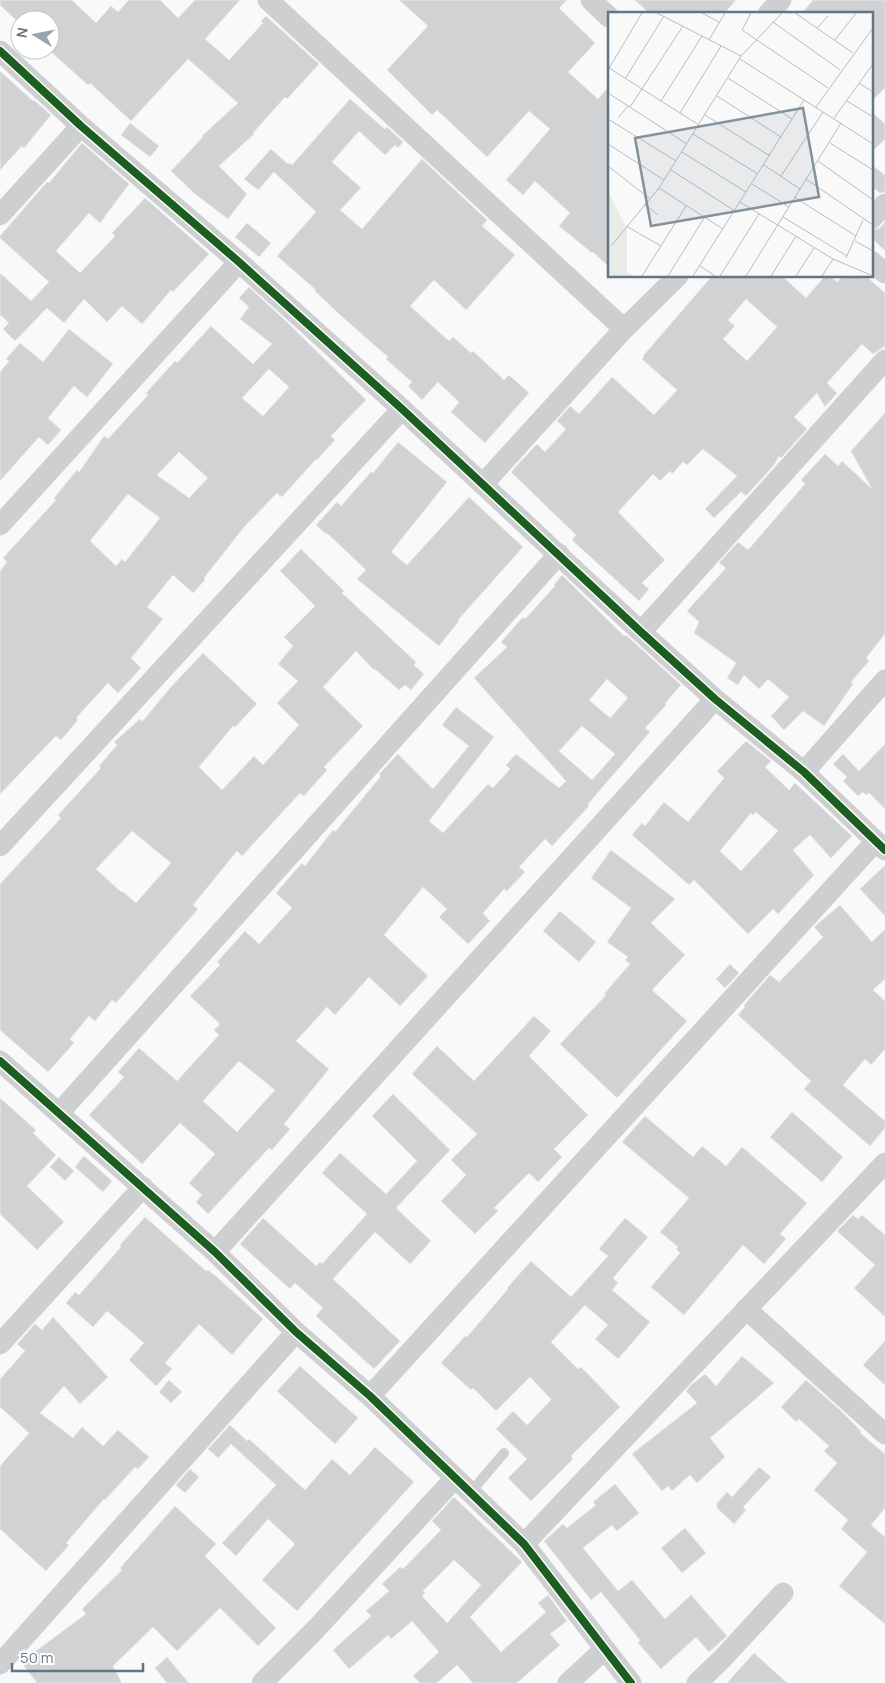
<svg xmlns="http://www.w3.org/2000/svg" width="885" height="1683" font-family="Manrope,sans-serif">
  <style>
    .building { fill: #d0d2d3; stroke: #e8e8e8; fill-rule: evenodd }
    .lines { fill: none; stroke-linecap: round; stroke-linejoin: round }
    .lane { stroke: #cecfd0; stroke-width: 10 }
    .street { stroke: #cecfd0; stroke-width: 21 }
    .cycleway-casing { stroke: #fff; stroke-width: 11 }
    .cycleway { stroke: #1b5e20; stroke-width: 8 }
    .inset-road { fill: none; stroke: #b5bdc3; stroke-width: 1 }
    .view { fill: #84929c; fill-opacity: 0.15; stroke: #84929c; stroke-width: 2.5 }
    .inset-edge { fill: none; stroke: #657683; stroke-width: 2.5 }
  </style>
  <rect width="100%" height="100%" fill="#f9f9f9"/>
  <path class="building" d="M0,0H72L96,23L111,6L118,12L129,0H160L178,18L195,0H240L205,39L229,60L263,23L261,21L266,16L319,64L287,99L285,97L253,133L254,134L219,166L247,194L228,219L195,194L171,171L203,137L202,136L238,103L188,59L131,121L90,83L88,85L50,51V20H16L0,5Z
    M399,0H567L559,8L595,43L568,72L598,99L609,86V267L593,252L592,253L559,226L570,213L535,181L523,195L506,180L550,129L529,111L487,157L437,110L432,115L387,70L428,26Z
    M635,0H736L724,14H650Z
    M813,0H885V88L871,102V14H801Z
    M0,71L33,101L34,100L51,115L24,148L22,146L0,170Z
    M350,99L385,129L387,127L403,142L398,148L395,145L385,155L359,131L332,162L361,188L340,210L362,229L422,159L487,220L482,226L515,255L466,310L434,280L410,306L449,341L453,337L471,353L473,351L504,380L509,375L529,393L485,443L451,412L459,402L438,382L422,400L408,386L412,382L386,359L388,357L338,313L315,291L316,290L277,256L316,212L274,172L258,190L244,179L271,149L288,164L290,163L292,165Z
    M871,111L885,124V139L871,153Z
    M130,123L159,146L150,157L121,135Z
    M82,143L129,184L100,223L89,213L56,251L80,273L115,236L112,233L145,198L209,254L173,292L171,290L142,324L122,306L107,322L84,299L64,323L47,308L15,341L3,329L9,323L0,315V273L31,301L49,282L0,238V236L47,182L49,183Z
    M871,164L885,175V192L880,193L871,186Z
    M885,222V251L871,237V231L880,228Z
    M247,223L271,243L259,257L235,237Z
    M712,276H782L806,298L825,276H830L837,282L843,276H866L885,293V346L873,354L862,344L827,383L837,393L825,407L817,393L794,417L807,429L781,458L779,456L774,465L746,496L741,492L714,518L705,509L737,476L703,449L687,465L683,462L672,474L670,471L660,481L653,474L618,512L665,560L642,583L649,589L639,601L572,540L576,535L511,472L537,444L545,452L566,429L557,421L570,406L579,414L612,377L654,415L677,390L642,359L644,357L643,356ZM746,299L777,327L747,361L723,339L735,326L728,320Z
    M249,287L288,323L366,400L331,436L335,440L317,460L316,459L282,497L277,493L244,527L204,578L205,580L193,593L173,575L147,607L163,619L131,658L141,668L118,693L108,683L76,718L78,720L61,740L56,736L0,794V571L7,562L3,558L56,500L54,498L77,470L79,472L104,436L108,439L148,395L146,393L175,361L177,363L211,326L253,364L272,344L240,319L249,307L239,298ZM269,369L289,387L263,416L242,398ZM179,452L208,478L189,498L157,475ZM128,494L160,518L125,562L122,559L116,566L90,541Z
    M69,329L113,364L87,397L74,386L48,418L61,430L48,445L39,437L0,481V372L9,361L6,359L20,343L43,362Z
    M885,413V634L866,658L869,661L851,682L853,684L824,726L803,711L784,730L771,716L789,697L768,679L759,689L744,675L738,685L727,678L736,663L694,633L699,622L687,611L726,568L719,563L738,542L748,550L805,484L801,480L825,454L838,466L842,461L872,489L851,451Z
    M398,442L447,482L391,552L407,565L469,497L523,547L458,620L459,621L439,646L357,579L366,570L327,533L326,534L316,525L337,502L341,506L371,472L373,473Z
    M301,549L344,591L342,593L416,662L414,665L424,674L411,690L405,685L399,690L375,669L374,670L356,651L323,687L363,726L324,767L327,770L304,796L300,793L242,856L237,851L193,905L198,909L116,1003L112,1000L95,1021L89,1016L70,1039L74,1043L48,1072L0,1030V884L61,818L58,815L101,768L99,766L117,745L114,742L140,719L142,722L170,688L203,653L257,704L235,727L233,726L199,767L222,790L254,756L263,765L299,725L277,703L298,681L278,664L293,646L284,637L315,606L280,571ZM132,831L171,863L136,903L122,891L121,892L96,869Z
    M562,575L624,636L626,635L681,685L665,703L666,705L645,728L650,732L588,804L589,806L552,846L545,839L519,867L525,872L507,891L504,889L483,913L490,921L468,944L439,917L447,909L423,887L384,935L428,976L400,1006L369,977L335,1015L327,1007L296,1041L329,1069L284,1124L290,1129L272,1150L269,1148L208,1214L196,1202L202,1195L189,1183L215,1154L180,1123L142,1164L89,1115L124,1077L118,1072L139,1048L177,1081L219,1035L214,1030L220,1024L190,996L220,965L217,962L245,931L259,944L292,908L276,893L302,863L305,866L333,830L335,832L381,776L379,774L398,754L433,789L469,746L442,725L456,707L494,737L429,821L443,833L488,784L493,788L510,769L506,765L516,754L559,788L566,781L474,678L507,647L501,642L523,617L525,619L555,586L554,585ZM607,679L628,698L610,718L589,700ZM582,726L615,754L592,780L559,751ZM239,1061L275,1090L237,1132L203,1101Z
    M746,741L771,761L765,767L789,790L795,783L852,836L831,858L810,835L793,850L814,875L778,914L773,909L748,934L694,880L689,885L632,835L642,823L645,826L664,802L688,822L724,778L717,771ZM756,812L778,831L741,871L720,851L751,813L753,815Z
    M885,744V809L869,793L866,795L863,792L858,796L843,781L847,777L833,764L843,754L859,771Z
    M611,850L675,899L651,923L685,955L652,990L687,1021L617,1098L560,1044L606,995L604,994L630,964L625,960L628,957L607,942L631,908L591,878Z
    M885,865V916L860,889Z
    M840,905L872,942L885,929V979L873,990L885,1001V1049L871,1065L865,1059L843,1085L885,1121V1128L870,1146L804,1089L811,1081L738,1015L745,1007L744,1005L770,975L779,982L823,937L814,927Z
    M560,911L596,942L579,962L543,931Z
    M730,964L739,973L725,988L716,979Z
    M534,1016L551,1031L529,1056L588,1115L554,1149L562,1157L538,1182L529,1173L494,1208L498,1211L475,1234L441,1201L466,1175L451,1160L477,1134L412,1074L437,1046L474,1081Z
    M393,1094L450,1150L396,1208L431,1241L410,1264L375,1232L333,1279L400,1341L374,1369L316,1316L323,1308L295,1283L290,1289L240,1244L263,1218L316,1266L320,1262L322,1264L367,1214L322,1173L340,1153L386,1194L417,1161L372,1116Z
    M0,1098L36,1130L33,1133L56,1155L27,1186L64,1222L37,1250L0,1214Z
    M792,1112L843,1157L822,1182L770,1137Z
    M645,1116L693,1157L702,1146L726,1166L742,1147L807,1203L780,1234L786,1239L764,1264L743,1245L684,1315L651,1287L680,1253L676,1249L678,1247L660,1232L689,1198L622,1142Z
    M84,1156L112,1181L103,1192L75,1167Z
    M59,1157L74,1171L65,1181L50,1167Z
    M853,1215L858,1219L862,1215L885,1235V1317L854,1288L875,1265L837,1231Z
    M145,1217L206,1271L208,1270L217,1277L263,1319L232,1355L199,1324L165,1363L172,1369L156,1386L129,1360L144,1343L107,1311L93,1327L66,1303L75,1292L79,1295L121,1247L120,1245Z
    M625,1218L648,1237L613,1278L618,1283L612,1290L650,1322L618,1359L595,1339L608,1325L585,1305L551,1342L578,1369L581,1367L620,1407L571,1456L573,1459L531,1501L508,1478L527,1459L496,1429L513,1411L527,1425L551,1400L550,1398L530,1377L496,1411L473,1388L471,1390L441,1363L465,1336L467,1337L508,1289L507,1288L531,1261L571,1297L608,1256L599,1249Z
    M53,1317L108,1377L80,1404L64,1386L40,1413L73,1438L82,1427L103,1446L118,1430L149,1457L138,1469L135,1467L105,1500L104,1499L66,1543L69,1545L46,1571L0,1529V1466L29,1433L0,1407V1379L25,1351L17,1344L35,1324L42,1330Z
    M885,1341V1385L863,1365Z
    M742,1356L774,1383L710,1438L725,1457L697,1483L690,1475L672,1491L668,1486L662,1491L632,1454L697,1403L686,1391L690,1386L705,1374L716,1386Z
    M300,1366L358,1418L335,1444L277,1391Z
    M169,1380L182,1392L171,1403L159,1392Z
    M806,1380L840,1410L861,1431L860,1433L885,1454V1508L871,1525L885,1537V1624L839,1586L867,1552L841,1529L848,1520L814,1490L837,1463L824,1451L829,1446L799,1419L796,1422L781,1407Z
    M230,1425L247,1441L249,1439L305,1490L332,1459L350,1475L375,1447L414,1482L297,1611L262,1580L295,1544L268,1519L236,1556L222,1543L276,1485L231,1444L218,1458L208,1449Z
    M759,1467L771,1477L743,1507L746,1510L734,1524L717,1508V1503L727,1492L732,1497Z
    M190,1469L199,1477L185,1493L176,1485Z
    M615,1484L639,1513L617,1531L612,1525L583,1548L618,1591L632,1580L665,1619L691,1595L727,1636L709,1652L696,1637L661,1669L638,1643L640,1640L601,1592L591,1600L544,1541L563,1524L567,1528L596,1505L593,1502Z
    M454,1497L522,1562L470,1617L501,1652L546,1612L538,1603L548,1595L567,1621L550,1634L560,1645L517,1683H473L457,1665L437,1683H420L413,1676L439,1652L412,1621L391,1639L388,1635L349,1669L333,1650L371,1616L366,1611L389,1591L382,1584L400,1567L403,1569L441,1530L432,1521ZM454,1560L481,1585L447,1623L422,1596L425,1593L423,1591Z
    M175,1506L216,1544L205,1556L276,1628L258,1646L220,1608L177,1651L153,1627L113,1666L122,1683H37L21,1662L86,1614L82,1609L122,1570L120,1568Z
    M685,1528L706,1553L682,1573L661,1548Z
    M754,1653L787,1683H727Z
    M167,1657L189,1683H167L155,1668Z"/>
  <g class="lines">
    <path class="lane" d="M470,1493L504,1453"/>
    <path class="street" d="M268,0L624,329
      M591,0L609,17
      M768,14L781,0
      M0,51L81,126L239,262L402,409L641,632L715,699L804,772L885,850
      M0,215L81,126
      M871,219L885,204
      M871,261L885,273
      M483,484L624,329L678,276
      M0,525L239,262
      M641,632L885,360
      M804,772L885,680
      M0,846L402,409
      M0,1061L215,1252L296,1332L370,1396L524,1544L631,1683
      M59,1113L559,554
      M215,1252L715,699
      M746,1309L885,1434
      M0,1344L143,1187
      M370,1396L876,841
      M524,1544L885,1163
      M0,1664L296,1332
      M262,1683L316,1629L455,1478
      M568,1683L605,1649
      M697,1683L723,1658L783,1593"/>
    <g class="cycleway-casing">
      <path id="cycleway" d="M0,51L81,126L239,262L402,409L641,632L715,699L804,772L885,850
        M0,1061L215,1252L296,1332L370,1396L524,1544L631,1683"/>
    </g>
    <use href="#cycleway" class="cycleway"/>
  </g>
  <g transform="translate(608 12)">
    <rect width="265" height="265" fill="#f9f9f9"/>
    <path d="M0,179L19,217V260L24,264H0Z" fill="#e8ebe6"/>
    <path class="inset-road" d="M49,1L133,44M94,1L111,10M143,1L134,18L220,76M187,1L245,41M165,10L232,58M209,16L220,4M101,28L117,1M227,28L248,1M132,47L265,132M1,56L91,113M0,58L34,1M120,66L184,107M17,67L56,4M251,71L265,80M0,81L79,132M109,84L173,125M53,89L94,24M239,89L265,105M22,95L75,14M208,95L265,16M72,101L113,34M97,103L162,144M10,106L20,94M226,106L265,52M0,107L68,149M85,122L150,162M222,131L265,158M0,132L56,168M74,140L138,180M210,149L265,188M156,153L192,177M0,154L41,186M63,158L127,199M173,164L215,100M198,167L265,213M144,172L181,195M51,176L115,217M186,185L248,224M132,190L225,247L265,264M36,192L50,203M175,205L239,244M18,214L53,234M247,229L265,239M3,234L51,176L133,44L174,1M238,246L255,208M92,254L107,264M34,264L78,194M60,264L96,206M85,264L196,88M112,264L151,202M138,264L233,111M163,264L188,224M188,264L206,236M214,264L225,247"/>
    <path class="view" d="M195,96L211,185L43,214L27,126Z"/>
    <rect width="265" height="265" class="inset-edge"/>
  </g>
  <g transform="translate(35 35) rotate(280)"><circle r="24" fill="#ffffff" stroke="#c1c8cd"/>
  <path d="M0-4L9 19L0 12L-9 19Z" fill="#99a4ac"/>
  <text y="-8" font-size="14" font-weight="bold" text-anchor="middle" fill="#657683">N</text>
  </g>
  <path d="M12 1663v8h131v-8" fill="none" stroke="#657683" stroke-width="2.5"/>
  <text x="20" y="1663" font-size="15" fill="#657683" stroke="#ffffff" stroke-width="4" paint-order="stroke">50 m</text>
</svg>
